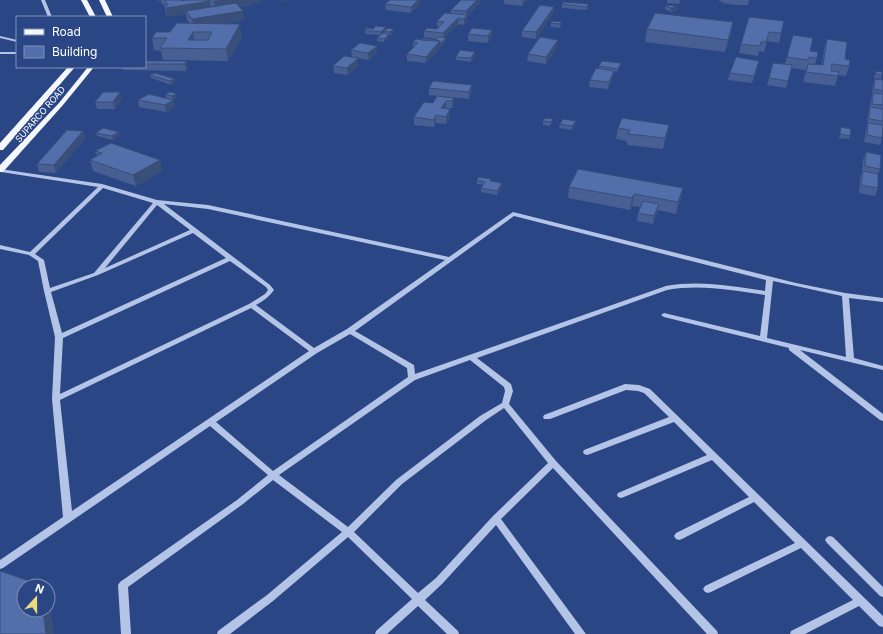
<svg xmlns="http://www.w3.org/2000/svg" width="883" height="634" font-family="Inter,sans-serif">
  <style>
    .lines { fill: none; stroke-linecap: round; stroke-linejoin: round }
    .minor { fill: #b4c4e7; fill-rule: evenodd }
    .major { fill: #f5f7fe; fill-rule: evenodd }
    .wall { fill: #475f93 }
    .shaded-wall { fill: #394e78 }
    .building { fill: #526fab; stroke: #394e78; fill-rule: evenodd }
    .labels { text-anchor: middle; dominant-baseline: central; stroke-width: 3; stroke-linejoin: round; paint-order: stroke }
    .far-street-label { font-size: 9px; fill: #fff; stroke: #2a4684 }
  </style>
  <rect width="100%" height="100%" fill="#2a4684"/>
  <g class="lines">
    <path class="minor" d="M41,0H45L52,17H48Z
      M0,36L17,40V42L0,38Z
      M0,52H17V54H0Z
      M0,169L102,184L157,200L208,205L449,257L513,212L796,283L845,293L883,298V302L849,298L854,358L883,366V370L800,350L883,414V421L880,420L789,350V348L664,317L661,315L664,313L760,336L765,295C732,290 700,284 667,290L477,358L511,384L513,391L509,404L556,461L717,631L718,634H707L553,468L501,519L586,634H575L496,525L442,584L425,600L458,631L459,634H447L418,606L387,634H375L376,631L412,599L348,537L273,601L230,634H217L218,631L267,595L342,532L273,480L243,504L128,587L131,634H121L118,585L120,582L237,500L268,475L210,426L3,568L0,569V560L63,517L52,399L55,337L44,291L38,261L29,255L0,249V245L30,252L98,187L1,172L0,171ZM103,188L153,203L94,273L50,288L44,260L35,254ZM164,204L208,209L445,260L347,329L314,348L256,305C263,301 269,297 274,290L270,285ZM157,205L190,230L105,268ZM514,216L766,280L765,291C732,286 700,280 666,286L415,374L414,365L355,331ZM193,233L226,258L62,333L51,292L98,275ZM230,261L266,287L268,290L265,294L249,304L60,394L63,338ZM773,281L842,296L846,357L767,338ZM251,308L309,351L72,511L60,400ZM350,334L407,368L408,377L273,471L216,422L317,353ZM470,360L504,387L505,391L502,403L480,416L396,480L348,527L279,475L415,380ZM504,408L548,463L493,516L436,578L418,593L354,532L402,484L486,420Z
      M625,384L639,385L650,389L883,616V627L879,626L859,606L805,634H790L791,631L853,600L801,548L711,592L708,593L705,592L703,589L705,586L795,543L754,502L682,539L679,540L676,539L674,536L676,533L749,497L712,460L624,497L621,498L618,497L617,495L618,493L707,455L674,422L590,454L587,455L584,454L583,452L584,450L669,417L644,393L638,391L626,390L550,419H544L543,417L544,415Z
      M830,536L833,537L883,587V597L880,596L827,543L825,540L827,537Z"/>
    <path class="major" d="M81,0H87L96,17H90Z
      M99,0H105L113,17H107Z
      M68,67H75L3,150H0V143Z
      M88,67H94L63,105L3,172H0V165L59,103Z"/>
  </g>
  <path class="wall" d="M157,0H260L261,2L252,4V5L239,7L245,20L220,24L242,37L228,61L163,60L161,51L154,50L152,38L170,32L190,24L187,20L186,14L167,17L166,14L164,5L161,2H159Z
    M390,0H420V5L411,13L386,10L385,4Z
    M504,0H527L522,6L504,4Z
    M667,0H681L679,4L667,3Z
    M719,0H749L748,5H736L722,3L723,2L719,1Z
    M481,2L467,17V22L464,25L458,24L445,37L446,41L426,63L407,61V54L413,48V42L421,40H436L437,39L424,37V31L437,29L439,27H437V21L451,13V10Z
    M562,4H588L587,10L562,8Z
    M665,6L678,7L677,10L671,12L665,9Z
    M554,7L553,13L536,39L522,37V31Z
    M553,21L561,25L560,28L551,27V23Z
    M784,21L779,43L767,41L764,52L759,51L758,56L739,53L741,44Z
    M733,22L731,35L725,52L645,42L647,29Z
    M386,27V30L394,29V32L391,35H389V38L384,42L377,41V38L380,35L365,34V30Z
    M468,34L492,36L488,43L468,41Z
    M827,39L845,59L849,66L846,76L838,75L835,86L803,82L807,67H806V70L792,68L786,88L767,85L769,78L785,64L787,57L818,52L815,65H822L824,49Z
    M377,46V53L369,60L352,57L351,50Z
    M558,46L546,64L527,61L528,54Z
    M475,52V55L471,62L456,60V57Z
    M358,58V65L348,75L334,73L333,66Z
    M145,61H186L188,68L186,71L123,70L122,67H145Z
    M621,63L620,67L617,72L614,71L613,77L608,89L589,87L590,80L599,69V66Z
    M758,68L752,83L728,80L730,73Z
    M876,71L882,75L881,79L874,78Z
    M150,75L175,83L171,85L151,78Z
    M875,79L883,80V126L882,138L880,145L864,142L866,130L867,126L868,114L872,96L873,85Z
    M429,88L472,91L469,99L429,95Z
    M166,94L178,97L173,100L166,98Z
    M454,98V105L452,108H446L445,109H450V116L446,124L436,123L434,127L414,125V117L433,103Z
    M122,99L115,109H97L95,102Z
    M138,100H173L175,107L166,112L139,107Z
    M545,118L552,123L550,126L543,125V121Z
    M560,124L575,125L572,130L559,128Z
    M841,127L850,136L849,139L839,138Z
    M618,128L667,136L663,149L627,145V141L616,139Z
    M83,131L85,138L56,173L39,172L37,164Z
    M96,133L120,135L113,140L97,136Z
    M95,151L160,160L162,171L136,186L93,171L90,160L97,156Z
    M866,152L880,169L878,174V188L875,196L859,193L860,178L862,172L863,160Z
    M491,179V181L502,187L497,195L481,192V188L483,185L477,184V180Z
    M569,187L681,199L676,214L658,210L653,224L637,221L638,213L641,207L632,206L630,210L568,198Z"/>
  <path class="shaded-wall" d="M158,0H161V2H159Z
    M177,0H204L210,1L211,10L186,11V14L167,17L166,8Z
    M221,0H260L261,2L252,4V5L215,10L214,1Z
    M282,0H294L282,2Z
    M418,0H420V5L411,13V7Z
    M477,0H481V2L467,17V22L464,25V19L466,16V11Z
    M523,0H527L522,6Z
    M554,7L553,13L536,39V32Z
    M678,7L677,10L671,12V8Z
    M243,11L245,20L194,28L192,19Z
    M458,18V24L443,40V33Z
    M733,22L731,35L725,52L728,40Z
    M240,24L242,37L228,61L226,49Z
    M386,27V30L381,35V32Z
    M394,29V32L391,35L390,32Z
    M492,30V36L488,43V36Z
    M193,32L195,45L188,40Z
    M389,34V38L384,42V39Z
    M446,38V41L426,63V57L440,41Z
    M558,40V46L546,64V57Z
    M377,46V53L369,60L368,53Z
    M475,52V55L471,62V58Z
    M358,58V65L348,75L347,68Z
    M186,61L188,68L186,71L185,64Z
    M759,61L758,68L752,83L754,76Z
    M621,63L620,67L617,72L618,69Z
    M614,71L613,77L608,89L609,82Z
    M175,79V83L171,85L170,81Z
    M472,85V91L469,99V92Z
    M120,92L122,99L115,109L113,102Z
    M177,94L178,97L173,100L172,96Z
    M454,98V105L452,108V101Z
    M173,100L175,107L166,112L165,105Z
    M446,101V108L441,115V108Z
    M450,109V116L446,124V117Z
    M436,115V123L434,127V120Z
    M553,119L552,123L550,126L551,122Z
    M576,121L575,125L572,130V126Z
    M669,125L667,136L663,149L665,138Z
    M83,131L85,138L56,173L54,165Z
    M119,132L120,135L113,140L112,136Z
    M160,160L162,171L136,186L133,175Z
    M502,183V187L497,195V191Z
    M683,188L681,199L676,214L678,202Z
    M634,194L632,206L630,210L632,198Z
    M659,204L657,212L653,224L654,216Z
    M48,602L51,610L54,634H46L43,610H48Z"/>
  <path class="building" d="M165,0H181V1L187,0H209L210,1L166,8L164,5H168Z
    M390,0H418L411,7L385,4Z
    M461,0H477L466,11L451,10Z
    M563,2L588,4L587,7L562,4Z
    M236,3L243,11L192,19L186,11Z
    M540,5L554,7L536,32L522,31Z
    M669,5L678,7L671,8L665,6Z
    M445,13L467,15L464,19L458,18L443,33L424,31L427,28L437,29L444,22L437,21Z
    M655,13L733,22L728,40L647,29Z
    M749,17L784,21L781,33L769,32L766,42H761L760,46L741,44Z
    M553,21L562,22L560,24L551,23Z
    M177,23L240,24L226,49L160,48L167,38H152L156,32H170ZM193,32H212L208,40H188Z
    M376,26L386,27L381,32L365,30L367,28L373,29Z
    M388,28L394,29L390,32L384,31Z
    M472,28L492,30L488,36L468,34Z
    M383,33L389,34L384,39L377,38Z
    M793,35L813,38L810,51L818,52L817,58L809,57L808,60L787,57Z
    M439,37L446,38L440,44V41L421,40L423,38L436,40Z
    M540,37L558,40L546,57L528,54Z
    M416,39L440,41L426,57L407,54L418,43L413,42Z
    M827,39L847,42L845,59L850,60L849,66L832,64L831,71L839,72L838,76L806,72L808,64L823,65Z
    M360,43L377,46L368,53L351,50Z
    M460,50L475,52L471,58L456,57Z
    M344,56L358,58L347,68L333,66Z
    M736,57L759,61L754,76L730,73Z
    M145,61H186L185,64H145Z
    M602,61L621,63L618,69L599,66Z
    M773,63L792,65L788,81L769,78Z
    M596,68L614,71L609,82L590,80Z
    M876,71L882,72V75L876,74Z
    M155,73L175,79L170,81L150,75Z
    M875,79L883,80V91L874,89Z
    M433,81L472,85L469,92L429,88Z
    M103,92H120L113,102H95Z
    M170,92L177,94L172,96L166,94Z
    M873,93L883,94V105L872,104Z
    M149,94L173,100L165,105L138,100Z
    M437,96L454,98L452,101H446L441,108L450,109L446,117L436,115L434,120L414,117L424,102L433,103Z
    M870,107L883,109V121L869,119Z
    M545,118L553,119L551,122L543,121Z
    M622,118L669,125L665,138L628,134L630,130L618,128Z
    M563,119L576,121L572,126L560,124Z
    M868,123L883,125L882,138L867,135Z
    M841,127L851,129L850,136L840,134Z
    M103,128L119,132L112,136L96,133Z
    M67,130L83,131L54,165L37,164Z
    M111,143L160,160L133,175L90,160L102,153L95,151Z
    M866,152L881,155L880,169L865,166Z
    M578,169L683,188L678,202L634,194L632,198L569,187Z
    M863,171L878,174V188L861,185Z
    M478,177L491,179L490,181L502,183L497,191L481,188L485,182L477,180Z
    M643,201L659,204L654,216L638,213Z
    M0,571L41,585V586H24V610H43L46,634H0Z"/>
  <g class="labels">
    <g class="far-street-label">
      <text transform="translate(40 114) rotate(-49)">SUPARCO ROAD</text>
    </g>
  </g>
  <rect x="16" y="16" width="130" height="52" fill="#2a4684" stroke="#7f90b5"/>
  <rect x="24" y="29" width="20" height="6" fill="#f5f7fe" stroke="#7f90b5"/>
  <text x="52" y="36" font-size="12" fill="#ffffff">Road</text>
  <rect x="24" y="46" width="20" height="12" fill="#526fab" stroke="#7f90b5"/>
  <text x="52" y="56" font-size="12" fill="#ffffff">Building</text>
  <g transform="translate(36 598) rotate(21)"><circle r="19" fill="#2a4684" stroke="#7f90b5"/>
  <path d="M0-3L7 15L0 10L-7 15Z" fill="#eddb7b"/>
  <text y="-6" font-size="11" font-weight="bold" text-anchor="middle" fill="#ffffff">N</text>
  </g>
</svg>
